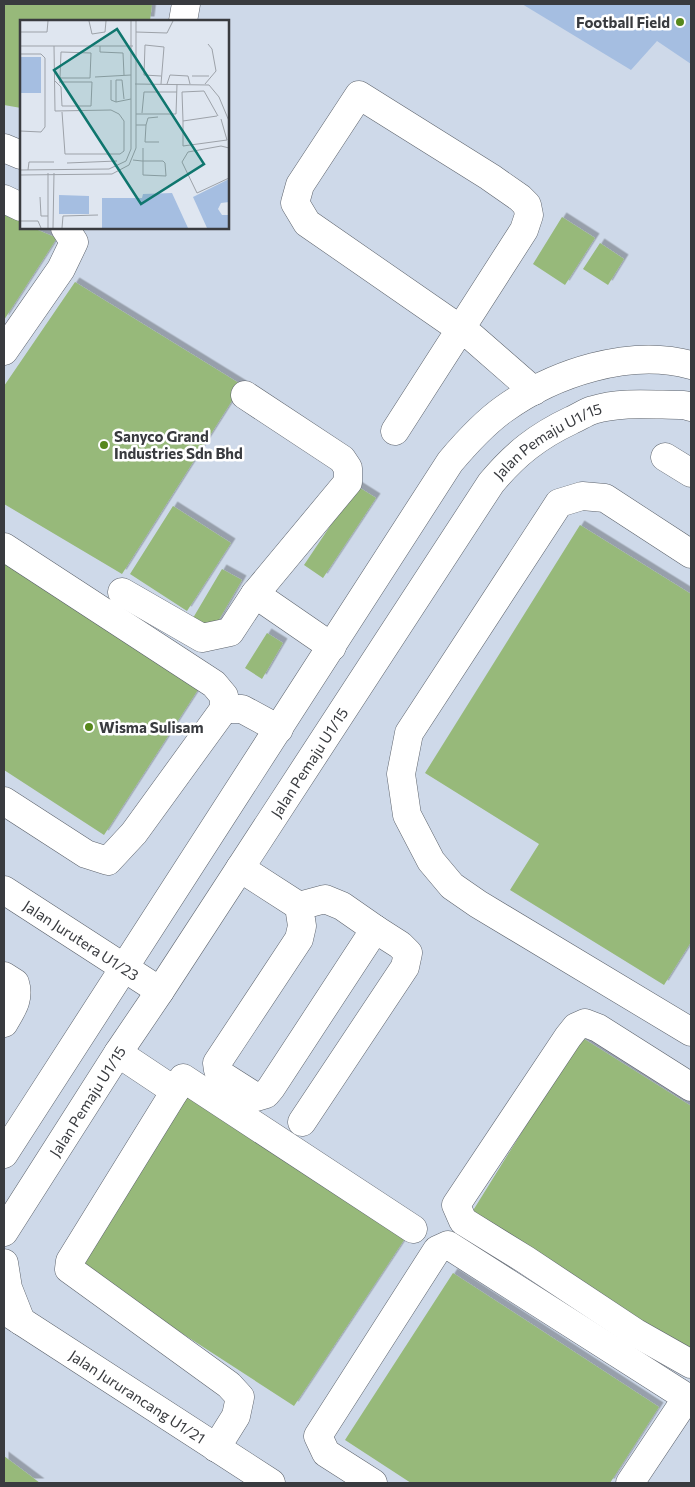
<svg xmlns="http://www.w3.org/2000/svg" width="695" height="1487" font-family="Commissioner,sans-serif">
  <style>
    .built { fill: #ced9e9; fill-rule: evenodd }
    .green { fill: #a5bee1 }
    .building { fill: #97b97a; filter: url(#shadow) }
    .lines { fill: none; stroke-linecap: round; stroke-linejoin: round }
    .minor-casing { stroke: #5d636c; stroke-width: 29 }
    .minor { stroke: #fff; stroke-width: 28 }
    .poi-dot { fill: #57881d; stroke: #fff; stroke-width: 2 }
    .labels { text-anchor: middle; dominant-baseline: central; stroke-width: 5; stroke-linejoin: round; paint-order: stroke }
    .poi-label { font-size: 15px; font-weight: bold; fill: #393b3f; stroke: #fff; text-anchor: start }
    .street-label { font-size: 15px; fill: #393b3f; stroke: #fff }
    .inset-road { fill: none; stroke: #9da2a9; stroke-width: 1 }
    .view { fill: #0f766e; fill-opacity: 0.15; stroke: #0f766e; stroke-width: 2.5 }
    .inset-edge { fill: none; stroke: #393b3f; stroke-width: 2.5 }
  </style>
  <defs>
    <filter id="shadow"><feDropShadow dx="4.5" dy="-4.5" stdDeviation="0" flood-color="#0004"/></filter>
  </defs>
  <rect width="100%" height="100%" fill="#dfe6f0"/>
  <path class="built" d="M4,4H691V1483H4ZM21,21H228V228H21Z"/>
  <path class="green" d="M522,4H691V64L657,41L631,70Z"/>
  <path class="building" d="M4,4H152L150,21H21V108L4,105Z
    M4,215L21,222V228H33L57,238L4,320Z
    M562,217L595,238L565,285L533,264Z
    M600,243L624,259L608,285L583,269Z
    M75,282L242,385L122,574L4,504V386Z
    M357,486L376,498L323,578L304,565Z
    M173,506L231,543L187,611L130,574Z
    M580,525L691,594V942L664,985L510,890L539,844L425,773Z
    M4,557L201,685L104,835L4,770Z
    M222,569L242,580L213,630L193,618Z
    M267,633L283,643L262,679L245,668Z
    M581,1037L691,1106V1348L688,1353L469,1217Z
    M183,1092L406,1237L294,1406L75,1264Z
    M453,1273L659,1407L610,1483H411L345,1440Z
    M4,1456L40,1483H4Z"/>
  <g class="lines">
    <g class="minor-casing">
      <g id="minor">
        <path d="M183,21L186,4"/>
        <path d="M4,148L21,155"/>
        <path d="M4,199L21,207"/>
        <path d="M4,351L61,269L74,242L65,228"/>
        <path d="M245,395L342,459L348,468V482L255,594"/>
        <path d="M395,431L524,230L529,215L527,205L520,198L490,177L359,95L300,185L295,203L307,223L460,329L471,336L534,391"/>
        <path d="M665,457L691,473"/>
        <path d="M4,547L214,684L224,696V709L134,833L108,861L86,854L4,801"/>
        <path d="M691,554L605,498L582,496L559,503L409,733L401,774L407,815L431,861L452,886L478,904L691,1032"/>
        <path d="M122,592L202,638L230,632L255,594L332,647"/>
        <path d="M224,709H242L279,729"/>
        <path d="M240,868L299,906L325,899L342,906L375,929L271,1088L266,1094L256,1097L223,1076L218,1070L217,1063L299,939L302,926L299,906"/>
        <path id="s1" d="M4,890L160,991"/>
        <path d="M4,976L15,983C20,999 12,1009 4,1023"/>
        <path d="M118,1053L175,1091L183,1078L413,1229"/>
        <path d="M691,1087L598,1028L585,1023L576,1027L568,1037L456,1205L463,1221L526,1260L636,1333L691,1364"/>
        <path d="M175,1091L70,1261L69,1269L229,1385L240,1397L236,1416L216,1448"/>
        <path d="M302,1122L405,967L408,953L400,945L375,929"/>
        <path d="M4,1154L450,462C466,443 483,424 504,409C554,373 630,348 691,365"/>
        <path id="s2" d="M4,1232L118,1053L160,991L491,483C515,454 538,436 572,420C579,417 586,412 593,410C622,401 654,405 684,405L691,407"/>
        <path d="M4,1263L8,1288L21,1321"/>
        <path id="s3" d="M4,1310L271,1483"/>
        <path d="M373,1483L326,1453L318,1436L437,1250L448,1245L683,1395L684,1402L630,1483"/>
      </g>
    </g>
    <use href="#minor" class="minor"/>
  </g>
  <g class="poi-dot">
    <circle cx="680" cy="22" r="5"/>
    <circle cx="104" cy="445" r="5"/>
    <circle cx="89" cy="727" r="5"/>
  </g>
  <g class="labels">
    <g class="poi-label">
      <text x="670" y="22" text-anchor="end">Football Field</text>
      <text x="114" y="436">Sanyco Grand<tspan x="114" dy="17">Industries Sdn Bhd</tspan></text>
      <text x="99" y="727">Wisma Sulisam</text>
    </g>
    <g class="street-label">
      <text stroke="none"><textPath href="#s2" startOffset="965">Jalan Pemaju U1/15</textPath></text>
      <text stroke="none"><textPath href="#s2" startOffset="560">Jalan Pemaju U1/15</textPath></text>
      <text stroke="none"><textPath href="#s1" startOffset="92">Jalan Jurutera U1/23</textPath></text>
      <text stroke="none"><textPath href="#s2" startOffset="155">Jalan Pemaju U1/15</textPath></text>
      <text stroke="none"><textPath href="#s3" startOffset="159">Jalan Jururancang U1/21</textPath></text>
    </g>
  </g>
  <g transform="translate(20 20)">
    <rect width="209" height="209" fill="#dfe6f0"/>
    <path d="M0,37H21V73H0ZM209,159V182L201,183L198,189L202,195H209V208H187L173,177ZM152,173L168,208H82V178H122L123,174ZM39,175L69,176V194H39Z" fill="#a5bee1"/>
    <path class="inset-road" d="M69,1L72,14L85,12L86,1M0,12H27L28,1M116,12L147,13L153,1M0,26H113M34,26L35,91L91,90L99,94L104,101V131L100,134H45L42,92M80,26V32L103,33L104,55M41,32L71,33L70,58H40ZM0,34H21L25,38V107L21,112L0,111M172,56H189M75,57L111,55M34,60L41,67L42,86H71L72,62H39M91,60V80L96,82M115,64L189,65L199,77L209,101M141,64L144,27L125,25L124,55L141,56M147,64L150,55L168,56L170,64M185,64L196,51L192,29L188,24M104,79L102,60H96V82L111,79M122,93L124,72H157M116,94H156L157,64M197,96L163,101V126L207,120L201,99M163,101L162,72L184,71L198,96M116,105H126L128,98L138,97M126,105L125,122H139M209,128L201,126L168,132L162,142L177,173L209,158M113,140L122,141H143L145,143L146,156L123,155V128M47,143L97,141M0,150L89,149L106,141L111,129V1M8,150L9,142H34M28,153V208M0,155L92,154L109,145L116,128V1M20,177L21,196H28M0,201H18L21,208M33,208L34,153M42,208L43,196L78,195"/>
    <path class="view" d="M97,9L184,144L121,184L34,50Z"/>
    <rect width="209" height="209" class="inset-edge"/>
  </g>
  <rect width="695" height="1487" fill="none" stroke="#393b3f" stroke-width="10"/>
</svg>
